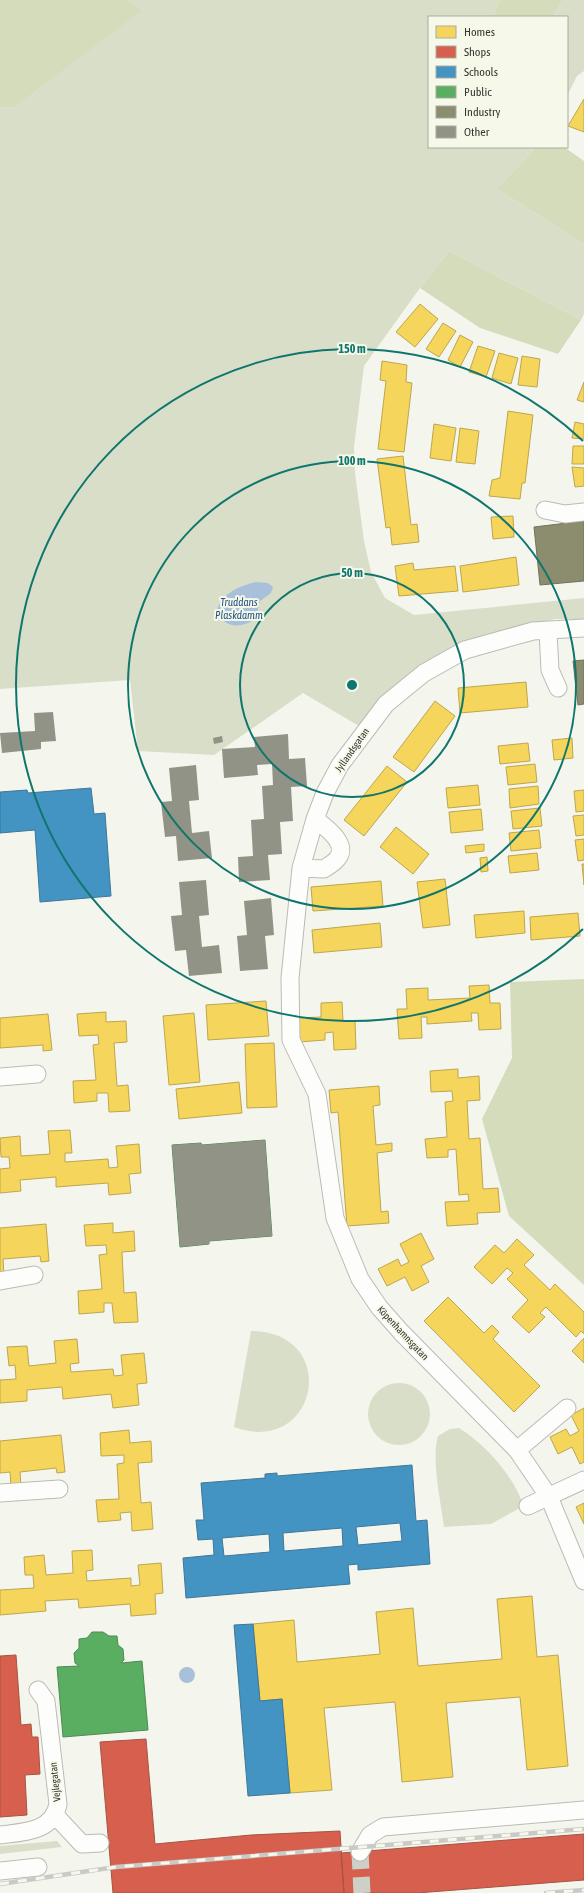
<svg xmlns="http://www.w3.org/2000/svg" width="584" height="1893" font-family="'Asap Condensed',sans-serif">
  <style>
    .green { fill: #d8dec8 }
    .forest { fill: #d5dcbc }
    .water { fill: #a8c0da }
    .homes { fill: #f6d55c; stroke: #bca64f }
    .shops { fill: #d6604d; stroke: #a65445 }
    .schools { fill: #4393c3; stroke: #3f7797; fill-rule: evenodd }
    .public { fill: #5aae61; stroke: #4f8a53 }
    .industry { fill: #8c8c6e; stroke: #72725c }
    .building { fill: #909386 }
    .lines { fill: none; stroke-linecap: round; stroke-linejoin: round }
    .minor-tunnel { stroke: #ced0c8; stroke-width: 17; stroke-dasharray: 17 8; stroke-linecap: butt }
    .minor-casing { stroke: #babbb5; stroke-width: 19 }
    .minor { stroke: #fdfefc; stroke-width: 17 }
    .rail-casing { stroke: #c9c9c7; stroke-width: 4.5 }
    .rail { stroke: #f6f9ea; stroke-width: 3; stroke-dasharray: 9; stroke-linecap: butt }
    .ring { fill: none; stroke: #0f766e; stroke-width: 2 }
    .labels { text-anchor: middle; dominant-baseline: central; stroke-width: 4; stroke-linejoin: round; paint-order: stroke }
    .street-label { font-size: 10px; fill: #353731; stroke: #f6f9ea }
    .water-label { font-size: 11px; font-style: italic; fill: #265388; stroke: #f6f9ea }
    .centre { fill: #0f766e; stroke: #f6f9ea; stroke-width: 2 }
    .ring-label { font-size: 12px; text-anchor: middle; font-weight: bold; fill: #0f766e; stroke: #f6f9ea; stroke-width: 4; stroke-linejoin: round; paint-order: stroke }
  </style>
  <rect width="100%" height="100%" fill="#f4f6ee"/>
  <path class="green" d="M129,0H500L493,17H429V147H536L497,189L584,244V314L581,320L449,251L420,288L364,366L354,447L355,473L364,541L371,572L385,598L414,615L584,598V619H555L450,650L375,707L359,726L303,693L214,755L138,751L130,680L0,689V107L14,108L140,11Z
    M563,0H584V71L577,76L567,96V17H553Z
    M251,1331C342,1332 318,1458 234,1427Z
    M368 1414a31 31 0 1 1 62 0a31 31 0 1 1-62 0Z
    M459,1428C485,1444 514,1476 523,1505L518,1509L491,1524L444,1527C441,1503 431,1459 438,1436L450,1429Z
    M57,1841L62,1847L0,1854V1846Z"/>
  <path class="forest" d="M0,0H129L141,11L14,108L0,107Z
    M500,0H563L553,17H493Z
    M536,147H564L584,161V244L497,189Z
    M449,251L581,320L558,354L480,328L420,288Z
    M584,979V1285L509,1216L482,1119L512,1058L510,982Z"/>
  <path class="water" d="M256,582L268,583L273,587L271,593L260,601L256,618C243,629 222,629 217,610C223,592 240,586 256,582Z
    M179 1675a8 8 0 1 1 16 0a8 8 0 1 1-16 0Z"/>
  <path class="homes" d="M584,99V132L568,126Z
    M420,304L438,319L415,347L396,332Z
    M443,323L456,331L439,357L426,349Z
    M460,335L473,342L460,367L448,360Z
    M478,346L495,351L486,377L469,372Z
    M499,353L518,358L511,384L492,378Z
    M522,356L540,359L537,387L518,385Z
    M382,361L407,365L406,382L412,383L404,452L378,449L386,381L380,380Z
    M584,382V402L577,400Z
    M508,411L533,415L525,483H522L520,499L489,496L492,480L500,478Z
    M575,422L584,424V439L572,438Z
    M434,424L456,428L451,461L430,458Z
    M460,428L479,431L475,464L456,462Z
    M573,446H584V464H572Z
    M403,456L411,525L417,524L419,542L392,545L390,527L386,528L377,459Z
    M572,467L584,468V486L575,487Z
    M513,516L514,537L493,539L491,517Z
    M516,557L519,585L463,592L460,566Z
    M413,563L414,570L455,566L458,591L399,596L395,566Z
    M526,682L528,707L460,713L458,688Z
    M435,701L455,716L414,772L393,757Z
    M572,738L573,758L554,760L552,740Z
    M528,743L530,761L500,764L498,746Z
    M535,764L537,782L508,785L506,767Z
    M387,766L407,782L364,836L344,820Z
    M478,785L480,805L448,808L446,788Z
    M538,786L539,804L510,808L509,789Z
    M584,790V811L576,812L574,791Z
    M540,808L542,826L513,829L511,811Z
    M481,809L483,830L451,833L449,812Z
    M584,815V835L576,836L573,816Z
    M396,827L429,854L413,874L380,847Z
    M539,830L541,848L511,851L509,833Z
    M584,839V860L578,861L575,840Z
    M484,844V851L466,853L465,846Z
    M537,853L539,870L510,873L508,856Z
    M487,857L488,871L481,872L480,858Z
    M582,864H584V885Z
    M445,879L450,925L423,928L417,882Z
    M381,881L383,906L313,911L311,887Z
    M524,911L525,933L476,938L474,915Z
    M578,913L580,936L531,940L530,917Z
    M380,923L382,947L314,953L312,930Z
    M489,985L490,1003H500L501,1029L479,1030L478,1013H471L472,1021L427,1024V1017H421L422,1038L399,1039L397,1009H407L406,989L428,988V1000L470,998L469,986Z
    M266,1001L269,1036L208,1040L206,1005Z
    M342,1002L343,1021H355L356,1049L334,1050L333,1032L325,1033V1040L299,1042L298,1018L321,1017V1003Z
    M106,1012V1022L126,1021L127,1042L114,1043L117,1086L128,1085L130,1111L109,1112L108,1093H97V1101L74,1103L73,1081L96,1080L93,1045L99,1044L98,1035L79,1036L77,1014Z
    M194,1013L200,1082L169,1085L163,1016Z
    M48,1014L52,1050L43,1051V1045L0,1048V1018Z
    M274,1043L277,1107L247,1108L245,1044Z
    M458,1069V1078L479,1076L480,1100L467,1101L469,1139L480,1138L483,1189L498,1188L500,1212L477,1213L478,1224L447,1226L445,1202L469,1201L468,1194L459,1195L456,1149L448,1150V1157L427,1158L425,1139L447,1137L445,1102L453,1101L452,1091L431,1092L430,1071Z
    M239,1082L242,1113L179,1119L176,1089Z
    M379,1086L380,1105L373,1106L376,1145L392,1143V1151L377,1153L381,1212L388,1211L389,1223L347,1226L338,1112L331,1113L329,1090Z
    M70,1130L72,1153H65V1162L108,1159L109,1168L118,1167L116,1146L139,1144L141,1173L129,1174L131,1193L109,1195L108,1183L56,1187V1177L20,1180L21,1191L0,1193V1169L10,1168L9,1157H1L0,1138L20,1136L21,1156L50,1154L48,1131Z
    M113,1223V1233L134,1231L135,1251L122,1252L124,1293L136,1292L138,1322L114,1323L112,1303H104V1312L79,1314L78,1291L102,1289L99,1255L107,1254L106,1245L86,1246L84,1225Z
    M46,1224L49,1261L41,1262L40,1256L3,1259L4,1274L0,1275V1228Z
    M421,1233L434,1259L421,1266L429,1282L412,1291L405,1277L387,1286L378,1269L398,1259L401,1266L409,1262L400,1244Z
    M517,1239L534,1255L524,1265L550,1290L555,1284L584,1312V1334L581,1331L576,1337L546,1307L540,1313L545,1317L529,1333L512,1317L528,1300L507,1279L513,1273L507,1268L492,1284L474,1267L495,1245L504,1253Z
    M448,1297L484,1333L492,1325L499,1332L493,1339L540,1386L514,1412L424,1321Z
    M584,1338V1363L572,1351Z
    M77,1339L79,1363L70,1364L71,1372L113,1369L114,1376L123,1375L121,1355L144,1353L147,1383L137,1384L139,1405L113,1408L111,1394L63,1399L62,1387L27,1390V1401L0,1403V1380L16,1379L15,1365L9,1366L7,1347L27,1346L29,1366L56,1363L54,1341Z
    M584,1408V1462L580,1464L572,1447L558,1454L550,1437L566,1429L570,1436L579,1431L571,1415Z
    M129,1430L130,1443L151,1441L152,1462L138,1463L141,1503L151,1502L153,1529L132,1531L131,1512L120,1513L121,1520L98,1522L96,1500L119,1499L117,1464L124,1463V1455L101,1456L100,1433Z
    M61,1435L65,1472L57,1473L56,1468L20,1472L21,1486L11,1487L10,1472L0,1473V1441Z
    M584,1503V1524L576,1507Z
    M92,1550L93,1570L86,1571L87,1581L131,1578V1586L140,1585L138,1565L161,1563L163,1593L155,1594L156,1614L131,1616L130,1604L79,1608L78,1599L45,1601L46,1611L0,1615V1590L34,1588L33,1575H25L24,1557L44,1555L46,1575L73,1573L72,1551Z
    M532,1596L537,1657L558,1655L568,1766L527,1770L520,1697L446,1703L453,1777L402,1782L395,1702L324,1708L332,1790L290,1793L282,1699L260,1701L253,1624L294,1620L297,1662L380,1654L376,1612L413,1608L418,1666L502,1659L497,1599Z"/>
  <path class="shops" d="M16,1655L21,1725L31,1724L32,1737H38L40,1774L25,1775L27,1815L0,1817V1656Z
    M146,1739L155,1844L251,1835L340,1831L344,1893H113L100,1742Z
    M584,1834V1880L417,1893H344L341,1853Z"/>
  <path class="schools" d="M91,788L94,814L105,813L111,896L40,902L35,830L0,833V792L27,790L28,793Z
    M412,1465L416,1521L427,1520L430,1564L358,1570V1564L348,1565L350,1584L186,1598L183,1558L214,1555L213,1539L198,1540L196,1520H204L201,1483L265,1478V1474L277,1473V1476ZM400,1523L402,1541L358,1545L356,1527ZM342,1528L343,1546L284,1551L283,1533ZM269,1534L270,1552L224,1556L222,1538Z
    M253,1624L260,1701L282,1699L290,1793L248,1796L234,1625Z"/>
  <path class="public" d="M265,1140L272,1236L209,1241V1244L180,1247L172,1145L201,1143L202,1145Z
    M92,1632H103L109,1636H117L118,1645L123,1649L124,1660L121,1663L142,1661L148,1730L63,1737L57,1667L79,1666L75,1663L74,1653L79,1648V1639L87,1638Z"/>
  <path class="industry" d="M584,521V581L540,585L534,527Z
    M584,660V704L578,705L573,661Z"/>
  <path class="building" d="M53,712L56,741L41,742V749L2,753L0,733L35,731L34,713Z
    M288,734L289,759L305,758L307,786L291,787L293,821L280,822L282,854L268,855L270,880L239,882L238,857L253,856L251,820L264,819L262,786L273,785L272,764L257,765L258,775L224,778L222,749L255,747L254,737Z
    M222,736L223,742L214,744L213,738Z
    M196,765L199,800L189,801L192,833L209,831L212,858L178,861L176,836L165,837L161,802L172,801L169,768Z
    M206,880L209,915L199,916L202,947L219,945L222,973L189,976L186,950L175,951L171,916L182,915L179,882Z
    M271,898L274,935L265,936L268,969L240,971L237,936L247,935L244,901Z
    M265,1140L272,1236L209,1241V1244L180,1247L172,1145L201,1143L202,1145Z"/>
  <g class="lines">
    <path class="minor-tunnel" d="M360,1852L362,1893"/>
    <g class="minor-casing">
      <path id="minor" d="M545,510L565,514L584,512
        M584,628L533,631L465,650L424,673L386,704L340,765L325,793L315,819L301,868L290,978L291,1040L317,1094L335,1218L360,1279L379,1307L401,1332L517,1450L549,1497L584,1581
        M548,631L550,670L558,688
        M301,868L324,869C328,866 334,863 337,859C350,844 325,827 315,819
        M0,1077L37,1074
        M0,1281L34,1275
        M517,1450L567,1408
        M0,1493L59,1489
        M528,1506L584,1480
        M54,1814L82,1844L100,1843
        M0,1835C23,1832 53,1832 58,1804L46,1701L38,1690
        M360,1852L370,1835L383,1827L584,1810
        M0,1871L38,1867"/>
    </g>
    <use href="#minor" class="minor"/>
    <g class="rail-casing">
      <path id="rail" d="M0,1884L116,1867L584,1829
        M546,1893L584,1890"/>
    </g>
    <use href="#rail" class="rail"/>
  </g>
  <g class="ring">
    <circle cx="352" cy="685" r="112"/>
    <circle cx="352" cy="685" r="224"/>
    <path d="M583 929A336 336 0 1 1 583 441"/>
  </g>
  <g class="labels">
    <g class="street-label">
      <text transform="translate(352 750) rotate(-55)">Jyllandsgatan</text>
      <text transform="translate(403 1333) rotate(47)">Köpenhamnsgatan</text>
      <text transform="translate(55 1782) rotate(-96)">Vejlegatan</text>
    </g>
    <g class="water-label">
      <text x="239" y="602">Truddans<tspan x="239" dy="13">Plaskdamm</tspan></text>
    </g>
  </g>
  <circle cx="352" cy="685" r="6" class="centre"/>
  <g class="ring-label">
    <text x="352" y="353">150 m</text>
    <text x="352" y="465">100 m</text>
    <text x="352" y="577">50 m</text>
  </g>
  <rect x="428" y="16" width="140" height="132" fill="#f6f9ea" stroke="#a9aba0"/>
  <rect x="436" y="26" width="20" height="12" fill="#f6d55c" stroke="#a9aba0"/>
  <text x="464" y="36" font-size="12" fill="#353731">Homes</text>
  <rect x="436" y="46" width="20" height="12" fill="#d6604d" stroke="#a9aba0"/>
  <text x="464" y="56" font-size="12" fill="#353731">Shops</text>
  <rect x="436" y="66" width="20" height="12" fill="#4393c3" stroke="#a9aba0"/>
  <text x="464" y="76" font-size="12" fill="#353731">Schools</text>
  <rect x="436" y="86" width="20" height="12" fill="#5aae61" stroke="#a9aba0"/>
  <text x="464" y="96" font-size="12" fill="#353731">Public</text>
  <rect x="436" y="106" width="20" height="12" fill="#8c8c6e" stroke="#a9aba0"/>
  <text x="464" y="116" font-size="12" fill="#353731">Industry</text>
  <rect x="436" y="126" width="20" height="12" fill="#909386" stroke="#a9aba0"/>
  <text x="464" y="136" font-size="12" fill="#353731">Other</text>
</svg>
